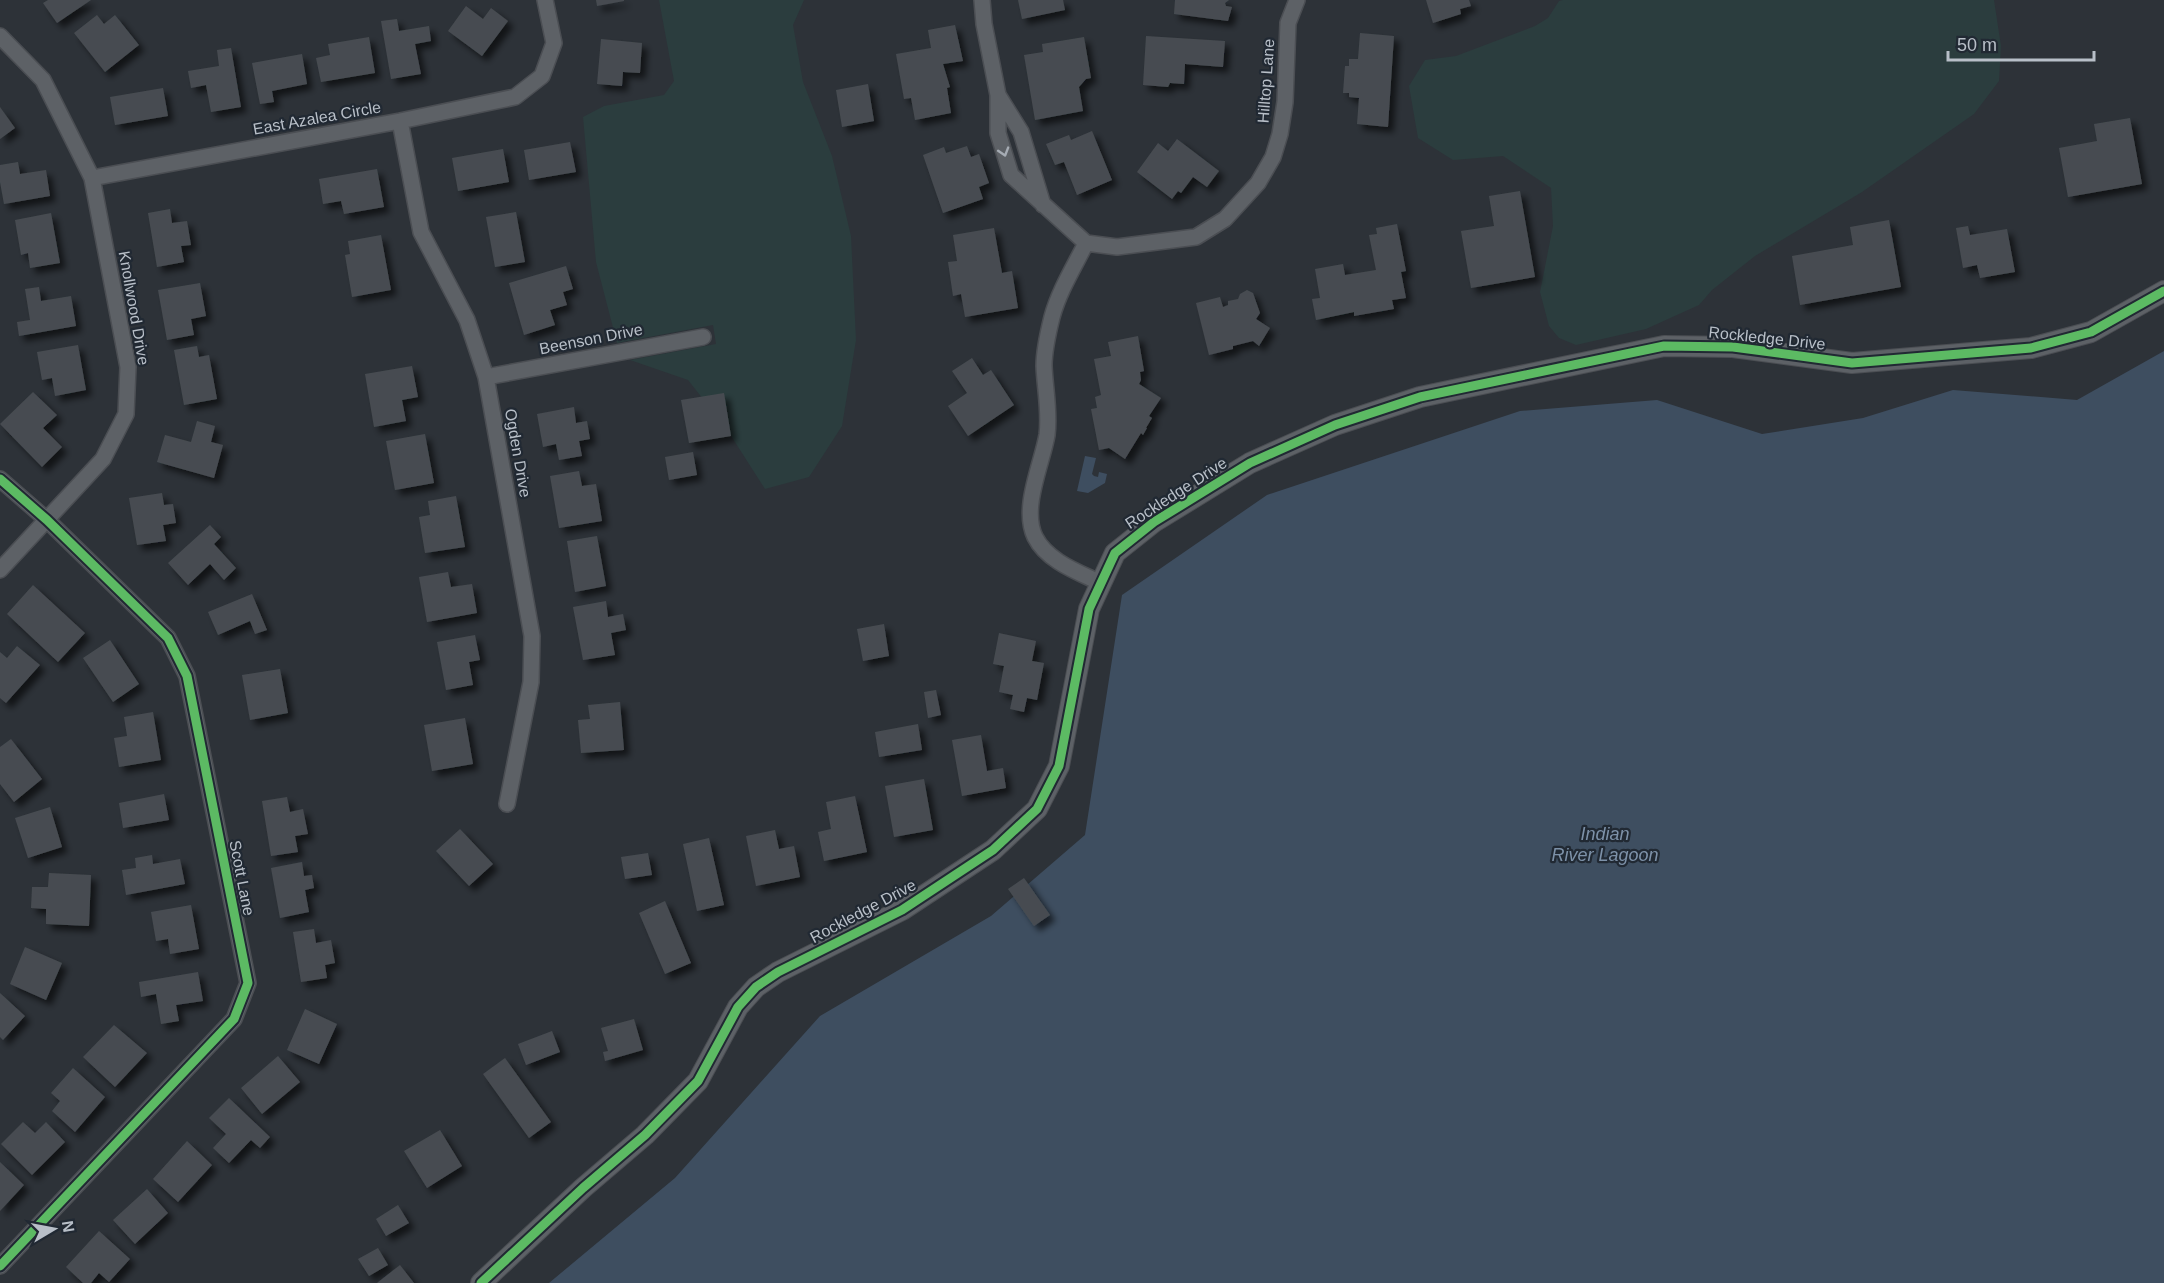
<svg xmlns="http://www.w3.org/2000/svg" width="2164" height="1283" font-family="Helvetica,sans-serif">
  <style>
    .green { fill: #2b3d3e }
    .water { fill: #3e4e60 }
    .building { fill: #474c51; filter: url(#shadow) }
    .lines { fill: none; stroke-linecap: round; stroke-linejoin: round }
    .minor-casing { stroke: #4b4e53; stroke-width: 18 }
    .tertiary-casing { stroke: #4b4e53; stroke-width: 22 }
    .minor { stroke: #5d6166; stroke-width: 15 }
    .tertiary { stroke: #5d6166; stroke-width: 20 }
    .cycleway-casing { stroke: #212933; stroke-width: 13 }
    .cycleway { stroke: #5cba63; stroke-width: 9 }
    .oneway { stroke: #a6acb4 }
    .labels { text-anchor: middle; dominant-baseline: central; stroke-width: 4.5; stroke-linejoin: round; paint-order: stroke }
    .street-label { font-size: 16px; fill: #b8bfc8; stroke: #212933 }
    .water-label { font-size: 18px; font-style: italic; fill: #7d91a8; stroke: #212933 }
  </style>
  <defs>
    <filter id="shadow"><feDropShadow dx="5.5" dy="5.5" stdDeviation="3" flood-color="#0009"/></filter>
  </defs>
  <rect width="100%" height="100%" fill="#2d3238"/>
  <path class="green" d="M659,0H804L793,25L803,82L832,156L851,236L856,340L842,426L809,477L765,489L726,428L688,380L630,360L716,344L713,325L617,343L596,262L583,117L604,106L664,95L674,81Z
    M1563,0H1994L2001,46L1999,81L1974,114L1862,192L1755,256L1712,290L1699,305L1646,329L1576,345L1559,338L1549,326L1540,292L1553,226L1551,188L1503,156L1453,160L1418,138L1409,86L1425,60L1456,56L1535,26L1548,18L1559,1Z"/>
  <path class="water" d="M2164,351V1283H549L675,1178L820,1016L991,916L1085,835L1122,595L1267,495L1520,411L1657,400L1762,434L1863,418L1953,390L2077,400Z
    M1085,456L1096,458L1092,474L1094,476L1098,477L1099,472L1107,474L1105,483L1088,493L1077,491Z"/>
  <path class="building" d="M48,0H91L57,23L43,3Z
    M596,0H624V1L597,6Z
    M1018,0H1063L1065,10L1022,19Z
    M1175,0H1229L1225,3L1226,6L1232,7L1228,21L1174,14Z
    M1426,0H1469L1471,6L1460,9L1461,14L1433,23Z
    M466,6L483,19L491,8L508,21L482,56L448,31Z
    M97,15L104,24L115,15L139,45L105,72L74,33Z
    M397,19L399,31L429,26L431,41L415,44L421,74L391,79L381,21Z
    M955,25L963,61L943,64L950,87L947,88L951,113L915,120L911,98L904,99L896,54L931,48L928,30Z
    M1360,33L1394,36L1388,127L1357,124L1359,98L1349,97V93H1343L1345,66H1349V59H1358Z
    M1146,36L1225,41L1223,67L1185,64L1184,84L1170,83L1168,87L1143,85Z
    M369,37L375,73L321,82L316,58L330,55L328,44Z
    M1084,37L1091,78L1086,79L1079,87L1083,111L1035,120L1024,55L1043,52L1042,44Z
    M601,39L642,43L640,73L623,72L622,86L597,84Z
    M231,48L241,107L211,112L206,85L191,88L188,71L219,66L217,50Z
    M302,54L307,84L272,91L274,102L260,104L252,63Z
    M868,84L874,121L842,127L836,90Z
    M163,88L168,116L115,125L110,97Z
    M0,107L15,128L0,139Z
    M2130,118L2142,184L2068,197L2059,148L2097,141L2094,124Z
    M1092,131L1112,180L1077,195L1064,162L1055,165L1046,144L1069,135L1071,140Z
    M1177,139L1219,171L1207,187L1193,177L1181,193L1178,191L1172,199L1137,172L1158,143L1168,151Z
    M570,142L576,172L529,180L524,150Z
    M967,146L971,157L979,154L989,183L979,187L983,199L943,213L923,155L944,147L946,153Z
    M503,149L509,182L458,191L452,158Z
    M18,162L20,174L46,170L50,196L4,204L0,182V165Z
    M377,169L384,207L344,214L341,201L323,204L319,179Z
    M1520,191L1535,277L1471,288L1461,231L1494,226L1489,196Z
    M170,209L172,223L187,221L191,245L181,246L184,262L157,267L148,213Z
    M516,212L525,262L495,267L486,217Z
    M51,213L60,263L30,268L28,253L21,255L15,220Z
    M1889,220L1901,287L1800,305L1792,256L1853,245L1850,227Z
    M1397,224L1406,271L1401,272L1406,298L1392,300L1394,309L1354,316V312L1316,320L1312,299L1320,298L1315,269L1343,264L1345,275L1376,270L1369,235L1377,234L1376,228Z
    M1968,226L1970,235L2007,229L2015,272L1980,278L1977,265L1963,268L1956,228Z
    M994,228L1002,273L1012,271L1018,308L965,317L961,294L953,296L948,262L957,261L953,235Z
    M381,235L391,290L352,297L345,255L350,254L348,241Z
    M566,266L573,289L563,292L567,305L550,310L555,325L524,335L509,283Z
    M200,283L206,316L191,319L194,335L167,340L158,290Z
    M39,287L41,301L71,296L76,326L19,336L17,322L30,320L25,289Z
    M1247,290L1253,293L1260,313L1256,319L1270,328L1259,346L1253,341L1233,346V349L1209,355L1196,303L1220,297L1223,307L1228,305V301L1238,299L1240,294Z
    M1138,336L1144,371L1140,372L1141,380L1139,384L1161,398L1149,416L1152,418L1146,428H1147L1143,435L1141,433L1125,459L1109,448L1099,450L1091,409L1097,408L1095,397L1101,395L1094,359L1111,356L1108,342Z
    M78,345L86,390L55,396L52,378L42,380L37,352Z
    M197,346L199,357L209,355L217,399L184,405L174,350Z
    M972,358L983,375L991,370L1014,405L968,436L948,406L967,393L952,371Z
    M412,366L418,397L402,400L406,421L374,427L365,374Z
    M33,392L57,415L43,428L62,447L42,467L0,424Z
    M724,393L731,436L689,443L681,400Z
    M574,407L576,423L587,421L590,439L579,441L582,456L559,460L556,444L543,447L537,414Z
    M197,421L215,426L211,442L223,445L214,478L157,462L165,435L191,442Z
    M425,434L434,483L395,490L386,441Z
    M693,452L697,475L669,480L665,457Z
    M579,471L582,486L596,484L602,521L559,528L550,476Z
    M162,493L164,505L173,504L176,523L163,525L166,541L137,545L129,498Z
    M456,496L465,547L425,553L419,517L430,515L428,501Z
    M210,525L221,537L214,544L236,568L224,580L210,564L188,585L168,563Z
    M597,536L606,586L575,592L567,541Z
    M448,572L451,587L472,584L477,613L427,622L419,577Z
    M33,585L85,633L58,662L7,614Z
    M252,594L267,630L255,634L250,621L218,635L208,612Z
    M606,601L608,617L623,614L626,630L611,633L615,655L583,660L573,607Z
    M884,624L889,656L863,661L857,629Z
    M999,633L1036,641L1032,661L1044,663L1037,700L1027,698L1024,712L1010,709L1013,695L999,692L1004,666L993,664Z
    M475,635L480,660L469,662L473,685L446,690L437,642Z
    M110,640L139,684L113,702L83,658Z
    M17,646L40,665L6,703L0,698V652L7,658Z
    M280,669L288,713L250,720L242,675Z
    M936,690L941,715L928,718L924,692Z
    M620,702L624,750L581,753L578,720L590,719L588,705Z
    M153,712L161,760L119,767L114,738L127,736L124,717Z
    M465,718L473,764L432,771L424,725Z
    M918,724L922,750L879,757L875,732Z
    M981,735L987,771L1003,768L1006,788L962,796L952,740Z
    M11,739L42,779L14,802L0,784V747Z
    M924,779L933,830L894,837L885,786Z
    M164,794L169,820L123,828L119,803Z
    M855,796L867,852L824,861L818,832L831,829L826,802Z
    M287,797L290,812L303,809L308,834L295,836L298,852L271,856L262,801Z
    M50,807L62,847L28,858L15,818Z
    M460,829L493,864L469,886L436,851Z
    M775,830L779,849L794,846L800,877L756,886L746,836Z
    M709,838L724,905L697,911L683,844Z
    M648,853L652,875L625,879L621,857Z
    M152,855L153,864L180,859L185,884L126,895L122,870L136,868L135,858Z
    M302,862L304,876L312,875L314,888L305,890L309,912L280,918L271,868Z
    M49,873L91,875L89,926L46,924V909L31,908L32,887H48Z
    M1024,878L1050,915L1034,926L1008,889Z
    M665,901L691,963L665,974L639,913Z
    M191,905L199,949L170,954L168,939L156,941L151,912Z
    M314,929L316,943L331,940L335,963L325,965L327,978L301,982L293,932Z
    M25,947L62,963L46,1000L10,984Z
    M198,972L203,1001L176,1005L179,1021L161,1024L156,994L141,997L139,982Z
    M0,993L25,1016L3,1040L0,1037Z
    M305,1009L337,1024L319,1064L287,1050Z
    M634,1019L643,1050L605,1061L603,1052L608,1051L601,1028Z
    M114,1025L147,1053L115,1087L83,1057Z
    M552,1031L560,1052L526,1065L518,1044Z
    M278,1056L300,1082L262,1114L241,1088Z
    M505,1058L551,1122L529,1138L483,1074Z
    M73,1068L105,1097L75,1132L52,1111L60,1101L51,1093Z
    M229,1098L270,1137L260,1148L251,1140L229,1163L213,1148L226,1134L209,1118Z
    M23,1122L35,1133L46,1122L65,1142L32,1175L1,1144Z
    M440,1130L462,1166L427,1188L404,1151Z
    M187,1141L212,1165L178,1202L153,1179Z
    M0,1162L24,1185L0,1211Z
    M147,1189L168,1213L135,1244L113,1220Z
    M398,1205L409,1223L386,1236L376,1219Z
    M99,1231L130,1259L109,1282L99,1273L91,1283H83L66,1267Z
    M378,1248L388,1265L369,1276L358,1259Z
    M400,1265L414,1283H377Z"/>
  <g class="lines">
    <g class="minor-casing">
      <path id="minor" d="M982,0L984,24L998,95V133L1011,175L1086,243
        M0,36L43,80L92,178L128,367L126,414L103,459L0,570
        M998,95L1021,132L1043,205
        M400,121L421,232L467,320L486,377L532,636L531,682L507,804
        M92,178L400,121L515,97L542,76L554,43L545,0
        M1086,243C1074,267 1059,291 1052,317C1048,333 1044,350 1044,366C1045,389 1050,412 1047,435C1042,464 1021,508 1035,537C1047,561 1078,572 1101,583
        M1086,243L1117,247L1196,237L1225,219L1258,183L1273,157L1280,134L1285,102L1288,23L1297,0
        M486,377L703,337
        M0,479L47,520L168,638L187,676L248,983L234,1019L0,1266"/>
    </g>
    <g class="tertiary-casing">
      <path id="tertiary" d="M481,1283L583,1188L645,1135L698,1081L738,1007L756,987L778,972L902,910L993,850L1037,809L1059,766L1089,609L1115,553L1154,522L1250,463L1335,425L1420,397L1664,346L1733,347L1852,363L2031,348L2091,332L2164,291"/>
    </g>
    <use href="#minor" class="minor"/>
    <use href="#tertiary" class="tertiary"/>
    <g class="cycleway-casing">
      <path id="cycleway" d="M0,479L47,520L168,638L187,676L248,983L234,1019L0,1266
        M481,1283L583,1188L645,1135L698,1081L738,1007L756,987L778,972L902,910L993,850L1037,809L1059,766L1089,609L1115,553L1154,522L1250,463L1335,425L1420,397L1664,346L1733,347L1852,363L2031,348L2091,332L2164,291"/>
    </g>
    <use href="#cycleway" class="cycleway"/>
  </g>
  <defs><path id="oneway-chevron" d="M-2-3.5L2.5 0L-2 3.5" fill="none" stroke-width="1.6" stroke-linecap="round" stroke-linejoin="round" transform="scale(1.5)"/></defs>
  <use class="oneway" href="#oneway-chevron" transform="translate(1004 152) rotate(73)"/>
  <g class="labels">
    <g class="street-label">
      <text transform="translate(1266 81) rotate(-86)">Hilltop Lane</text>
      <text transform="translate(317 118) rotate(-10)">East Azalea Circle</text>
      <text transform="translate(134 308) rotate(80)">Knollwood Drive</text>
      <text transform="translate(1767 338) rotate(6)">Rockledge Drive</text>
      <text transform="translate(591 339) rotate(-11)">Beenson Drive</text>
      <text transform="translate(518 453) rotate(80)">Ogden Drive</text>
      <text transform="translate(1176 493) rotate(-33)">Rockledge Drive</text>
      <text transform="translate(242 878) rotate(79)">Scott Lane</text>
      <text transform="translate(863 911) rotate(-28)">Rockledge Drive</text>
    </g>
    <g class="water-label">
      <text x="1605" y="834">Indian<tspan x="1605" dy="21">River Lagoon</tspan></text>
    </g>
  </g>
  <g transform="translate(54 1229) rotate(80)" stroke="#212933" stroke-width="4.5" paint-order="stroke">
  <path d="M0-4.5L10 22L0 15L-10 22Z" fill="#b8bfc8"/>
  <text y="-9" font-size="16" font-weight="bold" text-anchor="middle" fill="#b8bfc8">N</text>
  </g>
  <path d="M1948 51v9h146v-9" fill="none" stroke="#b8bfc8" stroke-width="3"/>
  <text x="1957" y="51" font-size="18" fill="#b8bfc8" stroke="#212933" stroke-width="4.5" paint-order="stroke">50 m</text>
</svg>
